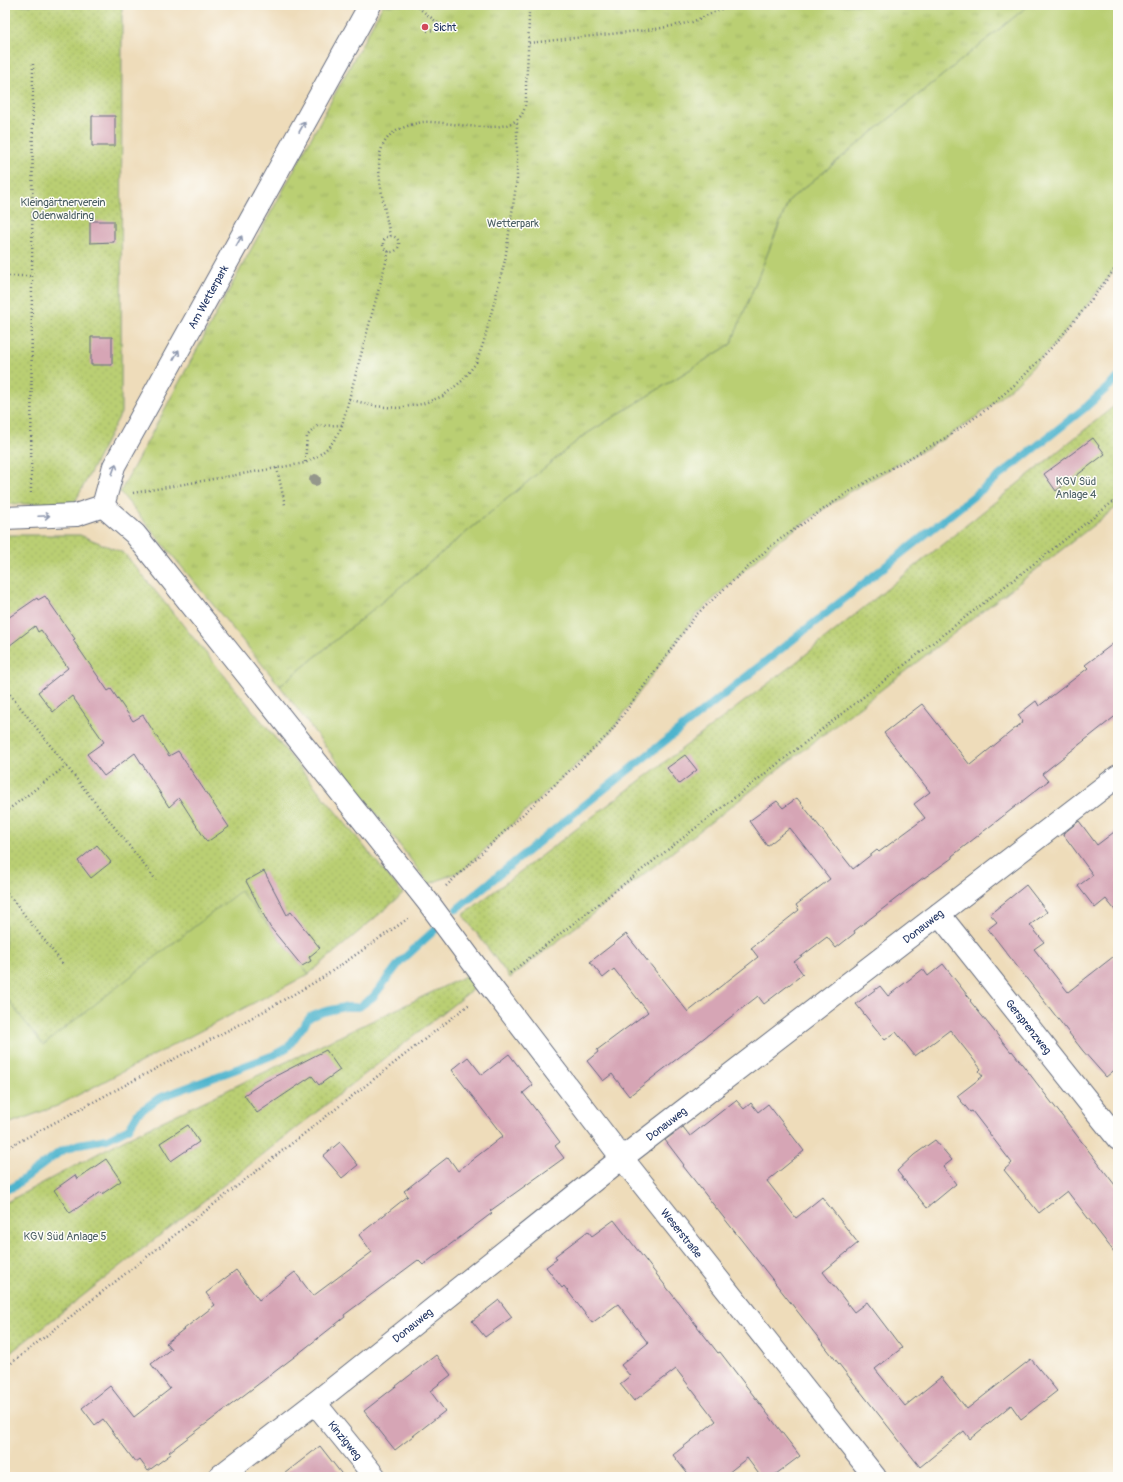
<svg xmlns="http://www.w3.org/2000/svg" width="1123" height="1482" font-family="Pangolin,sans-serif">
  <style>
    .grass { fill: #bacf73; stroke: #6a7f68 }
    .park { fill: url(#park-tufts); stroke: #6a7f68 }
    .garden { fill: url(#garden-dots); stroke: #6a7f68 }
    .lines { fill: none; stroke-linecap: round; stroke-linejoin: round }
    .stream { stroke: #4eb4cd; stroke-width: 8 }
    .building { fill: #d6a5b5 }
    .minor-casing { stroke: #656c7e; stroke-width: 24 }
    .path { stroke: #656c7e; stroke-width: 2.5; stroke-dasharray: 1 3; stroke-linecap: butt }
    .minor { stroke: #fff; stroke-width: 22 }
    .tree { fill: #94978b }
    .oneway { stroke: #8d97ae }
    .poi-dot { fill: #d1495b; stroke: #fdfcf7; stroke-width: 1.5 }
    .labels { text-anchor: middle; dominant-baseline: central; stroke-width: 3; stroke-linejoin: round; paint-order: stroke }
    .poi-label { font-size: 11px; fill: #1b2f5e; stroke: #fdfcf7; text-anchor: start }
    .park-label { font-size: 11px; fill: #4b5f64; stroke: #fdfcf7 }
    .street-label { font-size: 11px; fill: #1b2f5e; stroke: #fdfcf7 }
  </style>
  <defs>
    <pattern id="park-tufts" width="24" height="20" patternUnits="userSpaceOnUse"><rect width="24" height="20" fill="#bacf73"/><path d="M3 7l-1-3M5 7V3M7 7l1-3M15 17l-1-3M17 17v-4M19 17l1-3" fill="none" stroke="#9fb266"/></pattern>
    <pattern id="garden-dots" width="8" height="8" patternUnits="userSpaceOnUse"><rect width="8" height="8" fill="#bacf73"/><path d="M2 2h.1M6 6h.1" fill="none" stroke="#9fb266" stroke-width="1.8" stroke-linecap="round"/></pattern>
  </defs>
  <rect width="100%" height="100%" fill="#fdfcf7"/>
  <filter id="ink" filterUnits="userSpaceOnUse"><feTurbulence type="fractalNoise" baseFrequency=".025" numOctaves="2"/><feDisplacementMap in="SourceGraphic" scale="8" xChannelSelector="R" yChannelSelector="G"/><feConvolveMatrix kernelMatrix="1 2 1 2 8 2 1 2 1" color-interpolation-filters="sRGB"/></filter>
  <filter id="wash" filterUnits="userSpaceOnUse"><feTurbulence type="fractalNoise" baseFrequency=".012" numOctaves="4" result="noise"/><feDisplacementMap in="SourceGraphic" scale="16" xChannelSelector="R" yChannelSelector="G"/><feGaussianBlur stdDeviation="0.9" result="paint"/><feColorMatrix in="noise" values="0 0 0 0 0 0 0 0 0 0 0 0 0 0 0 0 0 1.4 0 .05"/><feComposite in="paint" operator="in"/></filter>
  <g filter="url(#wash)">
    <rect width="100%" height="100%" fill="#eedcba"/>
    <path class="grass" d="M1029,5H1118V265L1080,314L1054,345L1019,381L983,412L947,437L847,493L772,545L696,615L609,734L463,870L429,884L280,686L583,436L731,344L789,200Z
      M240,890L309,974L57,1106L5,1125V996L43,1044Z"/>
    <path class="park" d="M383,5H1029L789,200L731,344L583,436L280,686L120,492Z"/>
    <path class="garden" d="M5,5H122L121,413L74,504H5Z
      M1118,403V506L510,978L463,915L795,663Z
      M5,535H80L124,553L403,894L309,974L240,891L43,1045L5,996Z
      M468,975L477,986L5,1357V1203L125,1139Z"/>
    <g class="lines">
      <path class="stream" d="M457,909L582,807L1086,407L1118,378
        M5,1190L13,1187L61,1151L79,1144L107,1139L129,1128L138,1113L159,1098L274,1055L288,1047L310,1017L323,1012L344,1007H359L373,997L400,962L438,927"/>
    </g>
    <g id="blocks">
      <path class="building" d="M92,116H115V146H92Z
        M90,221H114V242L90,243Z
        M91,337H112V365H91Z
        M1093,438L1105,454L1056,491L1044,474Z
        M45,596L75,639L73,640L108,691L111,689L133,721L143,715L169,756L178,751L229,827L207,842L179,798L169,807L135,753L104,776L87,754L104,742L72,696L53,712L38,692L68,668L41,630L38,632L35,626L5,649V620L37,598L38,600Z
        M1118,640V714L1042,774L1048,781L952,856V858L924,878V877L854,931L855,933L836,948L827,937L794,962L803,974L764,1004L758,996L629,1096L612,1074L603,1081L587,1061L598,1052L597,1050L648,1012L614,969L603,978L590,962L626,934L688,1012L758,957L751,948L799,910L796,905L830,879L790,828L767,846L749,821L777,801L783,808L797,798L853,869L877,850L879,852L925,818L914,804L930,792L884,733L922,704L970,765L1023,722L1018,715L1036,701L1039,706L1088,668L1085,665Z
        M685,755L697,770L679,784L667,768Z
        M1079,821L1097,845L1118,829V914L1106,899L1095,908L1078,886L1093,875L1063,834Z
        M97,845L111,862L91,878L78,861Z
        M264,871L287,915L291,912L320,948L309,957L311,961L302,966L270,927L246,881Z
        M1026,885L1047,912L1030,925L1044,942L1034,949L1068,992L1118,953V1067L1106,1077L1083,1051L988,929L997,922L990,914Z
        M943,964L971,1000L970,1001L1011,1052L1012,1051L1118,1189V1257L1067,1191L1039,1213L1004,1170L1012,1163L972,1111L970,1112L957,1096L983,1076L979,1071L981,1069L950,1030L915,1056L896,1032L885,1040L856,1004L880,986L888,996L923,969L928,976Z
        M326,1050L340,1070L319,1085L312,1076L257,1113L244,1095L264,1082Z
        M509,1054L533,1085L523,1093L560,1142L555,1146L564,1158L490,1211L492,1213L423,1265L418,1260L344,1315L345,1317L294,1357L169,1452L171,1454L148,1471L140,1460L136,1463L103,1419L95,1425L82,1408L110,1386L134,1417L170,1389L151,1364L171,1349L166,1343L215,1305L206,1293L236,1270L259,1300L295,1272L313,1296L372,1252L359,1235L408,1196L404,1191L448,1157L458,1171L503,1136L452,1070L468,1057L482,1075Z
        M736,1100L744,1109L751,1103L758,1112L768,1104L804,1151L767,1181L796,1218L822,1197L858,1243L823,1272L854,1312L867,1302L902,1348L875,1369L905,1406L941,1377L967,1409L1031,1359L1057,1391L1021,1419L1011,1405L970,1439L964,1431L920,1467L683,1166L684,1165L665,1140L683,1127L690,1136Z
        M188,1125L199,1142L171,1161L160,1143Z
        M935,1140L952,1160L943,1167L956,1184L927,1208L897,1171L914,1155Z
        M340,1142L358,1165L342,1178L323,1156Z
        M106,1159L121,1181L102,1194L101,1192L70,1213L54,1190L75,1175L77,1179Z
        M614,1220L718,1353L720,1352L800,1456L772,1477H761L747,1458L723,1477H690L673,1455L716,1421L676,1369L634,1401L620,1384L630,1376L621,1365L648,1343L618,1304L592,1323L564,1286L562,1288L546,1267L557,1259L555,1256L588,1231L592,1236Z
        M499,1300L512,1317L485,1337L472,1321Z
        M436,1355L451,1375L430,1391L445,1411L395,1450L364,1411Z
        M320,1446L344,1477H280Z"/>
    </g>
  </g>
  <g filter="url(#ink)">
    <use href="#blocks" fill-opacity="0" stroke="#656c7e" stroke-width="1"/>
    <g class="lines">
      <g class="minor-casing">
        <g id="minor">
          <path id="s1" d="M103,506L135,534L428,902L491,987L622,1158L875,1477"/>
          <path id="s2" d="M103,506L114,466L370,5"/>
          <path d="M5,518L76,515L103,506"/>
          <path id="s3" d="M939,914L1118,1139"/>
          <path id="s4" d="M315,1403L375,1477"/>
          <path id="s5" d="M219,1477L315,1403L622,1158L1118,776"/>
        </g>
      </g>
      <path class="path" d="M415,5L443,27L442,29L427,31
        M529,43L656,29L692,22L730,5
        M390,236C386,214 376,174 380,154C383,142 389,134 400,129C407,126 415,123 423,122C448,120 507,139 522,114C527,106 526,93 526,84C528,58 529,31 529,5
        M383 244a8 8 0 1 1 16 0a8 8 0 1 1-16 0Z
        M5,276H32
        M349,399L374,406L398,408L422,404L443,396L462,381L476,363L484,341L505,260L517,179V121
        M305,462L307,436L317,426L342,425
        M277,468L285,505
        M31,493L33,61
        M133,493L305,463C323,454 334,445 342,425L389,251
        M5,688L156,880
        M5,812L66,766
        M446,886L609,734L696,615L772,545L847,493L947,437L983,412L1019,381L1054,345L1080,314L1118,265
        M5,890L63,964
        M510,973L1118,498
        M5,1149L266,1010L322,978L409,918
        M5,1368L471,1003"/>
      <use href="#minor" class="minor"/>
    </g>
    <circle class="tree" cx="315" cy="480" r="6"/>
    <defs><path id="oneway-shaft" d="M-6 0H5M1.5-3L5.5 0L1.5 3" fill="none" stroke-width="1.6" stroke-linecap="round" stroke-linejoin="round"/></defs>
    <g class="oneway">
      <use href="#oneway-shaft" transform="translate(302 127) rotate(-61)"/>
      <use href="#oneway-shaft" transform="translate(239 241) rotate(-61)"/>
      <use href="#oneway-shaft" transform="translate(176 355) rotate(-61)"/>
      <use href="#oneway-shaft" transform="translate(114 469) rotate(-70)"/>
      <use href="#oneway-shaft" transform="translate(44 516) rotate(-3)"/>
    </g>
  </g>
  <circle class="poi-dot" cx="425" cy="27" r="4"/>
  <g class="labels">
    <g class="poi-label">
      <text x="433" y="27">Sicht</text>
    </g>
    <g class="park-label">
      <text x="63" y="202">Kleingärtnerverein<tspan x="63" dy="13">Odenwaldring</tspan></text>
      <text x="513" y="223">Wetterpark</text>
      <text x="1076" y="481">KGV Süd<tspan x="1076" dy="13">Anlage 4</tspan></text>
      <text x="65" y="1236">KGV Süd Anlage 5</text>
    </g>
    <g class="street-label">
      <text stroke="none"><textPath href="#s2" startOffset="235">Am Wetterpark</textPath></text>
      <text stroke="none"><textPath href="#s5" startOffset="894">Donauweg</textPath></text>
      <text stroke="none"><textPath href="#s3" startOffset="144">Gersprenzweg</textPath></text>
      <text stroke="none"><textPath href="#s5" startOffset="570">Donauweg</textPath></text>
      <text stroke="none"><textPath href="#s1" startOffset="930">Weserstraße</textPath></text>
      <text stroke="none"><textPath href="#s5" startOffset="246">Donauweg</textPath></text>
      <text stroke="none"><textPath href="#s4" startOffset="48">Kinzigweg</textPath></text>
    </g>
  </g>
  <rect width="1123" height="1482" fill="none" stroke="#fdfcf7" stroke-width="20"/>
</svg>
